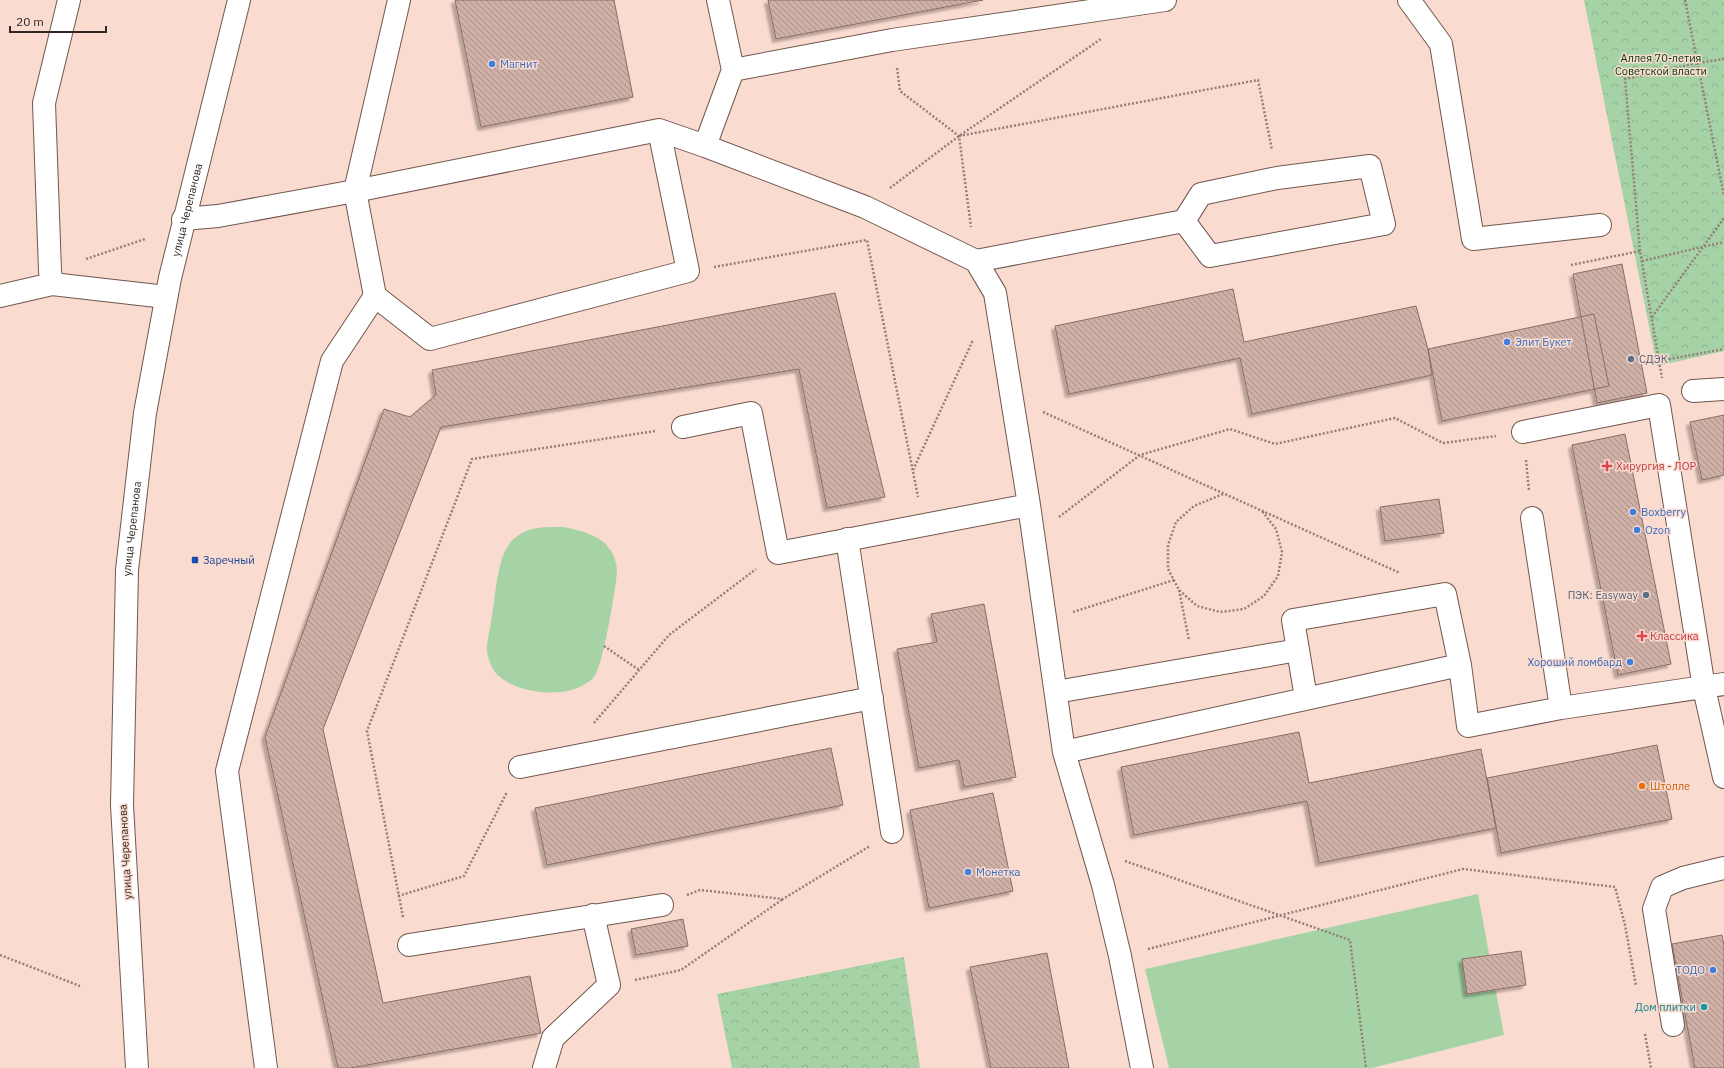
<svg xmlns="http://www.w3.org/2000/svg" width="1724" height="1068" font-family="'IBM Plex Sans',sans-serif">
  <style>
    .green { fill: #a5d3a6 }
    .park { fill: url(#park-crowns) }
    .building { fill: url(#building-back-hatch); stroke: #896e64; filter: url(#shadow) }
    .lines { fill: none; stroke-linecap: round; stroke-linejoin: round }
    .minor-casing { stroke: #71574e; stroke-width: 24 }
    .major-casing { stroke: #71574e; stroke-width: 24 }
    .path { stroke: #947f78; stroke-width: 2.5; stroke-dasharray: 2 2; stroke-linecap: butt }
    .minor { stroke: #fff; stroke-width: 22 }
    .major { stroke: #fff; stroke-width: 22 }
    .shop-dot { fill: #3f7fe0; stroke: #fadbd0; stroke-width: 1.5 }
    .service-dot { fill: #5c6f8a; stroke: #fadbd0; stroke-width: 1.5 }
    .health-dot { fill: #e0444e; stroke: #fadbd0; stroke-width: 1.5 }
    .transit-dot { fill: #1a4fb4; stroke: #fadbd0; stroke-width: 1.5 }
    .food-dot { fill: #e8710a; stroke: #fadbd0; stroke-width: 1.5 }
    .culture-dot { fill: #0f9aa8; stroke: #fadbd0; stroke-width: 1.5 }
    .labels { text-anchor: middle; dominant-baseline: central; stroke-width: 3; stroke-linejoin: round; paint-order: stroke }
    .park-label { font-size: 11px; fill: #03380b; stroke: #fadbd0 }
    .shop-label { font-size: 11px; fill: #366cbe; stroke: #fadbd0; text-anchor: start }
    .street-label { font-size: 11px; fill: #312622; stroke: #fadbd0 }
    .service-label { font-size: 11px; fill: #4e5e75; stroke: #fadbd0; text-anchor: start }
    .health-label { font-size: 11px; fill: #be3a42; stroke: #fadbd0; text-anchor: start }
    .transit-label { font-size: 11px; fill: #164399; stroke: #fadbd0; text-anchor: start }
    .food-label { font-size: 11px; fill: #c56008; stroke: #fadbd0; text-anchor: start }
    .culture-label { font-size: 11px; fill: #0d838f; stroke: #fadbd0; text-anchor: end }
  </style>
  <defs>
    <pattern id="park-crowns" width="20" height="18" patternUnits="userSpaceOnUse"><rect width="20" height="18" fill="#a5d3a6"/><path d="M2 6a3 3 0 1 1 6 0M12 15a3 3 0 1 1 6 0" fill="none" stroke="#8eb58f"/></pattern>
    <pattern id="building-back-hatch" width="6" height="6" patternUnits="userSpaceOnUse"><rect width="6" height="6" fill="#ceb0a6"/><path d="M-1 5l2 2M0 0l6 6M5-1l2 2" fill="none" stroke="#a88f87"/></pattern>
    <filter id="shadow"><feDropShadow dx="-3.5" dy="3.5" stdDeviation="1" flood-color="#0004"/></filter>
  </defs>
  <rect width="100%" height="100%" fill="#fadbd0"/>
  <path class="green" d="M563,527C579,530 602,535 611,551C614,556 617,564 617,571C616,587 603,667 594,677C581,691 559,694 541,692C525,690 502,684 493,669C490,664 488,657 487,652C486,643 490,631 491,622C495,600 496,574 504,553C507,546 512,539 519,535C531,526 549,527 563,527Z
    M1478,894L1504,1035L1372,1068H1169L1145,969Z"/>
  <path class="park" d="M1584,0H1724V351L1657,366Z
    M904,957L920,1068H732L717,994Z"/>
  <path class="building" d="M455,0H614L633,97L481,127Z
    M768,0H983L776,39Z
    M1622,264L1647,393L1597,403L1573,274Z
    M1233,289L1244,342L1416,306L1428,349L1432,375L1252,414L1240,358L1069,394L1055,326Z
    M835,293L885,497L827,508L799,369L441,427L323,729L383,1003L530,976L541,1033L351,1068H338L265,737L384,409L410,417L436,395L432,370Z
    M1594,314L1609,386L1442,421L1428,349Z
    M1724,415V475L1702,480L1690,422Z
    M1625,434L1671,664L1618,675L1572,445Z
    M1439,499L1444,533L1385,541L1380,507Z
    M984,604L1016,777L964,787L959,760L919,768L897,649L937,642L931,614Z
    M1299,732L1309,783L1481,749L1496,828L1319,863L1307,801L1134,835L1121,767Z
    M1657,745L1672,819L1501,853L1487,778Z
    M831,748L843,805L547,865L535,808Z
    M993,793L1013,891L929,908L910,810Z
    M683,919L688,946L636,955L631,929Z
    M1722,935L1724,946V1068H1695L1672,944Z
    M1521,951L1526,985L1467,994L1462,959Z
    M1047,953L1069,1068H991L970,967Z"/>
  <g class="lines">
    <g class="minor-casing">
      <path id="minor" d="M399,0L355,191L375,296L430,339L688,271L659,130
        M718,0L733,70
        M1409,0L1441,44L1473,239L1600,225
        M705,146L865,207L976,261L995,293L1029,505L1064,752L1103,885L1120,956L1142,1068
        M183,219L218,216L355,191L659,130L705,146L733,70L892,40L1165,0
        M976,261L1184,221L1201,194L1277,178L1370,166L1384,224L1210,256L1184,221
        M52,284L50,271L44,103L69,0
        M0,296L52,284L166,297
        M1693,391L1724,389
        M683,427L751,413L778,553L1029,505
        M1523,432L1659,405L1704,688L1724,777
        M1532,518L1561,708
        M847,539L892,832
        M1298,650L1306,698
        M1056,692L1298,650L1293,620L1445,594L1460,665
        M1064,752L1460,665L1468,726L1561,708L1724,684
        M520,767L872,698
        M409,945L662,905
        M1673,1025L1654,909L1662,887L1683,878L1724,868
        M266,1068L227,771L332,361L375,296
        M544,1068L553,1038L609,985L593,915"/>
    </g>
    <g class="major-casing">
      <g id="major">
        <path id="s1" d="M137,1068L122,805L127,570L145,413L170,278L239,0"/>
      </g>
    </g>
    <path class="path" d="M1685,0L1724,196
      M897,68L900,91L959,136L971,227
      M959,136L1258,80L1272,150
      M890,188L959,136L1101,39
      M1640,251L1625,79L1698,63L1724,59
      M86,259L145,239
      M1642,261L1724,242
      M1571,265L1640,251L1659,361L1724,349
      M714,267L867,240L918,497
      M1652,317L1724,218
      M1659,361L1662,378
      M1043,412L1400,573
      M1526,460L1529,491
      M913,470L973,340
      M1223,494L1194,506L1176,522L1168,545V569L1179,590L1197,606L1220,612L1244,609L1264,596L1278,576L1282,552L1276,529L1262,511
      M1059,517L1140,455L1230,429L1275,444L1395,418L1443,443L1496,436
      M1179,590L1189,640
      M1073,612L1174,580
      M604,646L639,670
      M594,723L669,635L756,569
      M1125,861L1350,940L1366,1068
      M687,895L700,890L783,899L870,846
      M398,896L464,876L507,792
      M403,917L367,731L472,459L655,431
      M1148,949L1463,869L1615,887L1625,925L1636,986
      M0,955L80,986
      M635,980L681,970L783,899
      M1645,1034L1651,1068"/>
    <use href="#minor" class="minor"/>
    <use href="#major" class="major"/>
  </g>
  <g class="shop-dot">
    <circle cx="492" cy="64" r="4"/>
    <circle cx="1507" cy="342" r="4"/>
    <circle cx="1633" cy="512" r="4"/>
    <circle cx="1637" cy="530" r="4"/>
    <circle cx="1630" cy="662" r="4"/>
    <circle cx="968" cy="872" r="4"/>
    <circle cx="1713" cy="970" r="4"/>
  </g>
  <g class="service-dot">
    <circle cx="1631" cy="359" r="4"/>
    <circle cx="1646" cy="595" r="4"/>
  </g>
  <g class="health-dot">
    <path d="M1605 460h4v4h4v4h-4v4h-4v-4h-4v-4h4z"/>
    <path d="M1640 630h4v4h4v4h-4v4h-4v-4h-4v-4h4z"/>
  </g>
  <rect class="transit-dot" x="191" y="556" width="8" height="8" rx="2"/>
  <circle class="food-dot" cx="1642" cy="786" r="4"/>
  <circle class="culture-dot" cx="1704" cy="1007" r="4"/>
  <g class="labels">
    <g class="park-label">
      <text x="1661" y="58">Аллея 70-летия<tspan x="1661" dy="13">Советской власти</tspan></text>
    </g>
    <g class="shop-label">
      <text x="500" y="64">Магнит</text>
      <text x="1515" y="342">Элит Букет</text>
      <text x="1641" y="512">Boxberry</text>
      <text x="1645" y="530">Ozon</text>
      <text x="1622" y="662" text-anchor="end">Хороший ломбард</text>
      <text x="976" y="872">Монетка</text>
      <text x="1705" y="970" text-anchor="end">ТОДО</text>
    </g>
    <g class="street-label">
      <text stroke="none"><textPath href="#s1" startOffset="864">улица Черепанова</textPath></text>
      <text stroke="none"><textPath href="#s1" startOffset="540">улица Черепанова</textPath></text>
      <text transform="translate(125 852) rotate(-93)">улица Черепанова</text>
    </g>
    <g class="service-label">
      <text x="1639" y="359">СДЭК</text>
      <text x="1638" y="595" text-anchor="end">ПЭК: Easyway</text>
    </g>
    <g class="health-label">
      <text x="1616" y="466">Хирургия - ЛОР</text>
      <text x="1650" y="636">Классика</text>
    </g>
    <g class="transit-label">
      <text x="203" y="560">Заречный</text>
    </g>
    <g class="food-label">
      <text x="1650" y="786">Штолле</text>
    </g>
    <g class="culture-label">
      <text x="1696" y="1007">Дом плитки</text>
    </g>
  </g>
  <path d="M10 26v6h96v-6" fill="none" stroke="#312622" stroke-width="2"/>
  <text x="16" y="26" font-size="12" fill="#312622" stroke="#fadbd0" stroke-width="3" paint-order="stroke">20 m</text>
</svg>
